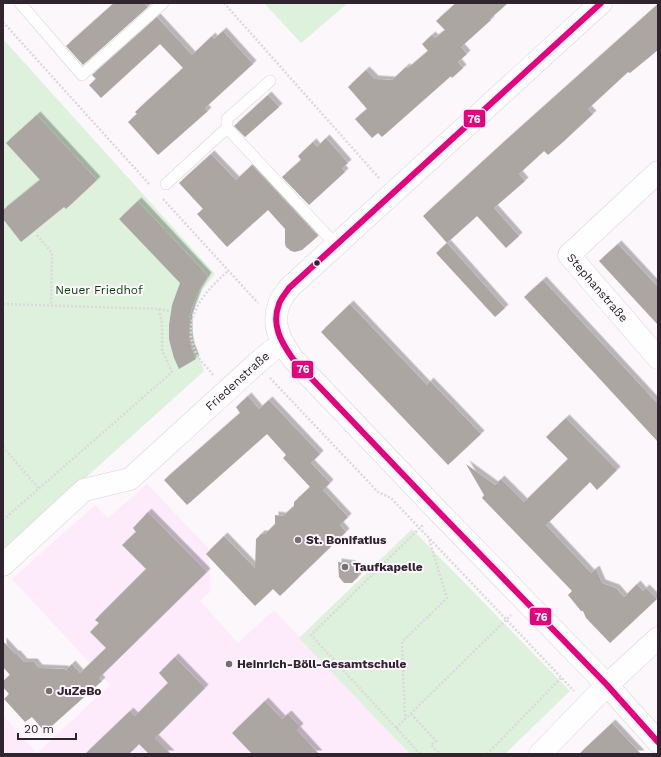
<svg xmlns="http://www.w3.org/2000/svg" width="661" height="757" font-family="'Work Sans',sans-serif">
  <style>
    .built { fill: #fdebfc }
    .green { fill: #ddf1dc }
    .building { fill: #aca6a3; filter: url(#shadow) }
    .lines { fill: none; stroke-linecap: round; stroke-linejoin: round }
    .service-casing { stroke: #dcd4dc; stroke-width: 12 }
    .minor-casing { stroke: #dcd4dc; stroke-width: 23 }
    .path { stroke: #dcd9dc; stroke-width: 2.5; stroke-dasharray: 2 2; stroke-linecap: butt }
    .service { stroke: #fefefe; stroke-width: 11 }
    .minor { stroke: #fefefe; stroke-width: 22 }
    .bus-1-casing { stroke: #fcf6fc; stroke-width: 9 }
    .bus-1 { stroke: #e5007d; stroke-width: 6 }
    .bus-dot { fill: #30242f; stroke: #fcf6fc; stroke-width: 1.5 }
    .poi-dot { fill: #776e76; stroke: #fcf6fc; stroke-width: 1.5 }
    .labels { text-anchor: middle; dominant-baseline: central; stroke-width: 4; stroke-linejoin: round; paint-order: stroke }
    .street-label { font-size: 12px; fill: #30242f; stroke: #fcf6fc }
    .park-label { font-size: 12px; fill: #083e0c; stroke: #fcf6fc }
    .poi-label { font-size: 12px; font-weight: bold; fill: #30242f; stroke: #fcf6fc; text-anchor: start }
    .line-badge { stroke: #fcf6fc; stroke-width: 1.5 }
    .badge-label { font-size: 11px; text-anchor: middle; font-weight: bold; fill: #fff }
  </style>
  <defs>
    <filter id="shadow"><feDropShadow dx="3.5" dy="-3.5" stdDeviation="0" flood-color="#0004"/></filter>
  </defs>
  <rect width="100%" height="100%" fill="#fbf7fb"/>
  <path class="built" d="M147,484L208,548L211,591L200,601L238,643L274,610L410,754H3V716L37,753L110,685L12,579L95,505L108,518Z"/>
  <path class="green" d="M264,3H348L301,43Z
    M3,39L215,274L203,289L192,315L193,339L204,371L3,552Z
    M412,529L570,691L505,754H410L299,638Z"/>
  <path class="building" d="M114,3H144L148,7L83,65L66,46Z
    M456,3H508L490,19L491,20L461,47L467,54L458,62L463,68L452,78L451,76L382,137L378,133L372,138L355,119L367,109L348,87L366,70L375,79L392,80L406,67L408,68L428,51L422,44L432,35L435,38L445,30L436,21Z
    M658,4V50L630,73L628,72L588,109L593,114L563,142L548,155L544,151L519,174L525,181L494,208L519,236L506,248L477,216L447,243L423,216L506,140Z
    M157,17L192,55L212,36L214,39L223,31L253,64L205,108L208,111L158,155L128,122L137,114L135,112L183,68L160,44L101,98L89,85L96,79L92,75Z
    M268,95L279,107L245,137L234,126Z
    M37,115L97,180L66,209L64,207L21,242L3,219V210L40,180L6,143Z
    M326,138L348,163L342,168L345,172L309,205L282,177L301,160L298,156L313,142L317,147Z
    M211,154L236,180L252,165L318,236L302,250L295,252L291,251L286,247L285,244V229L268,210L227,247L197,214L203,209L179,183Z
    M138,201L208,276L198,292L192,308L189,318V336L191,347L196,359L179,369L174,358L171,347L169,339V325L172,305L180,283L119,219Z
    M447,243L505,308L495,317L436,253Z
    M618,244L658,287V325L599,261Z
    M543,280L658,404V442L524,297Z
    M350,304L427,385L430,381L481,434L448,465L321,332Z
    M248,396L259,409L269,400L320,454L311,463L330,483L323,490L348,517L340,525L346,532L280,596L273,589L255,606L206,554L224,536L255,568L256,539L261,534H265L275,524V515L283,516L294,506V502L310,487L283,458L286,455L267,434L187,505L164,480L240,413L236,407Z
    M566,418L617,470L597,490L590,482L546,525L591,573L596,569L602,583L616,588L624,597L637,584L643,591L646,588L657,599L610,643L586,618L583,611H581L568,595L572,591L482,498L484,495L466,464L495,485L501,479L524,502L568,459L546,437Z
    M148,512L207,572L99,678L102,681L45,732L32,717L25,722L4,699L9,694L3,687V681L10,675L3,667V641L15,654H17L24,662H34L39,668L64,669L66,670L72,664L80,673L106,648L90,632L99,623L95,620L146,569L122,545L136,532L133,528Z
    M338,562L352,564L358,569V577L352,583H344L339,577Z
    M175,657L205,688L155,738L171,754H149L139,744L129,754H85L130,711L135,716L168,683L159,673Z
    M265,701L282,719L288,714L300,727L297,730L319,754H252L232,733Z
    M612,723L641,754H579Z"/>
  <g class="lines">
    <g class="service-casing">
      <path id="service" d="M20,3L82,75L163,3
        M270,81L227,119V128L336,245
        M166,184L227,128"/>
    </g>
    <g class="minor-casing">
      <g id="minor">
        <path d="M601,3L289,288C286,293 281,298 279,304C271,325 281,342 293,359L438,511L607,685L658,742"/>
        <path id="s1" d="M658,172L569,255L658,358"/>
        <path id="s2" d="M3,565L84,490L130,479L256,364L274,349L283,345"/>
        <path d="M540,754L607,685L658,638"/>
      </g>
    </g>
    <path class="path" d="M224,3L379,178
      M3,22L150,185
      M163,199L258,303
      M37,235L52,253L51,306
      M3,304L159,309L170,311
      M213,375C208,368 200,361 196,353C180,319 204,292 228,271
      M270,378L378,492L391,498L574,691
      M3,447L38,488
      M3,520L172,372L162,350V323L159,309
      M411,714L436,741L431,745L440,754
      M405,720L402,642L447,598L429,539
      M396,728L511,615
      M420,754L311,635L424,524
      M487,754L561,678"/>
    <use href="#service" class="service"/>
    <use href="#minor" class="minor"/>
    <g class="bus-1-casing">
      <path id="bus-1" d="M601,3L289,288C286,293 281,298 279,304C271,325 281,342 293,359L438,511L607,685L658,742"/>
    </g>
    <use href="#bus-1" class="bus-1"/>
  </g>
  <circle class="bus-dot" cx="317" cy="263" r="3.5"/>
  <g class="poi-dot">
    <circle cx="298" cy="540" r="4"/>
    <circle cx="345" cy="567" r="4"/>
    <circle cx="229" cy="664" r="4"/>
    <circle cx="49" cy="691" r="4"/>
  </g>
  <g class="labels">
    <g class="street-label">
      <text stroke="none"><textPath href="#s1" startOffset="165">Stephanstraße</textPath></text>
      <text stroke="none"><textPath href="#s2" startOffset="303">Friedenstraße</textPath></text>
    </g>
    <g class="park-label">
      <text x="99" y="290">Neuer Friedhof</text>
    </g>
    <g class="poi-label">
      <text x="306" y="540">St. Bonifatius</text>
      <text x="353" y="567">Taufkapelle</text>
      <text x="237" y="664">Heinrich-Böll-Gesamtschule</text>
      <text x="57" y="691">JuZeBo</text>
    </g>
  </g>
  <g class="line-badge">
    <rect x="463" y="109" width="23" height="19" rx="4" fill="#e5007d"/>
    <rect x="291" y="360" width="23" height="19" rx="4" fill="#e5007d"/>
    <rect x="529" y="607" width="23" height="19" rx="4" fill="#e5007d"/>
  </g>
  <g class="badge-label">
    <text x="474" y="123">76</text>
    <text x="303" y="373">76</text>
    <text x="541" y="621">76</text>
  </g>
  <rect width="661" height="757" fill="none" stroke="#30242f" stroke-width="8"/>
  <path d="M18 733v6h58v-6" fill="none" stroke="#30242f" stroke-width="2"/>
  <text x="24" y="733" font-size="12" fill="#30242f" stroke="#fcf6fc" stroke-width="3" paint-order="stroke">20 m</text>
</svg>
